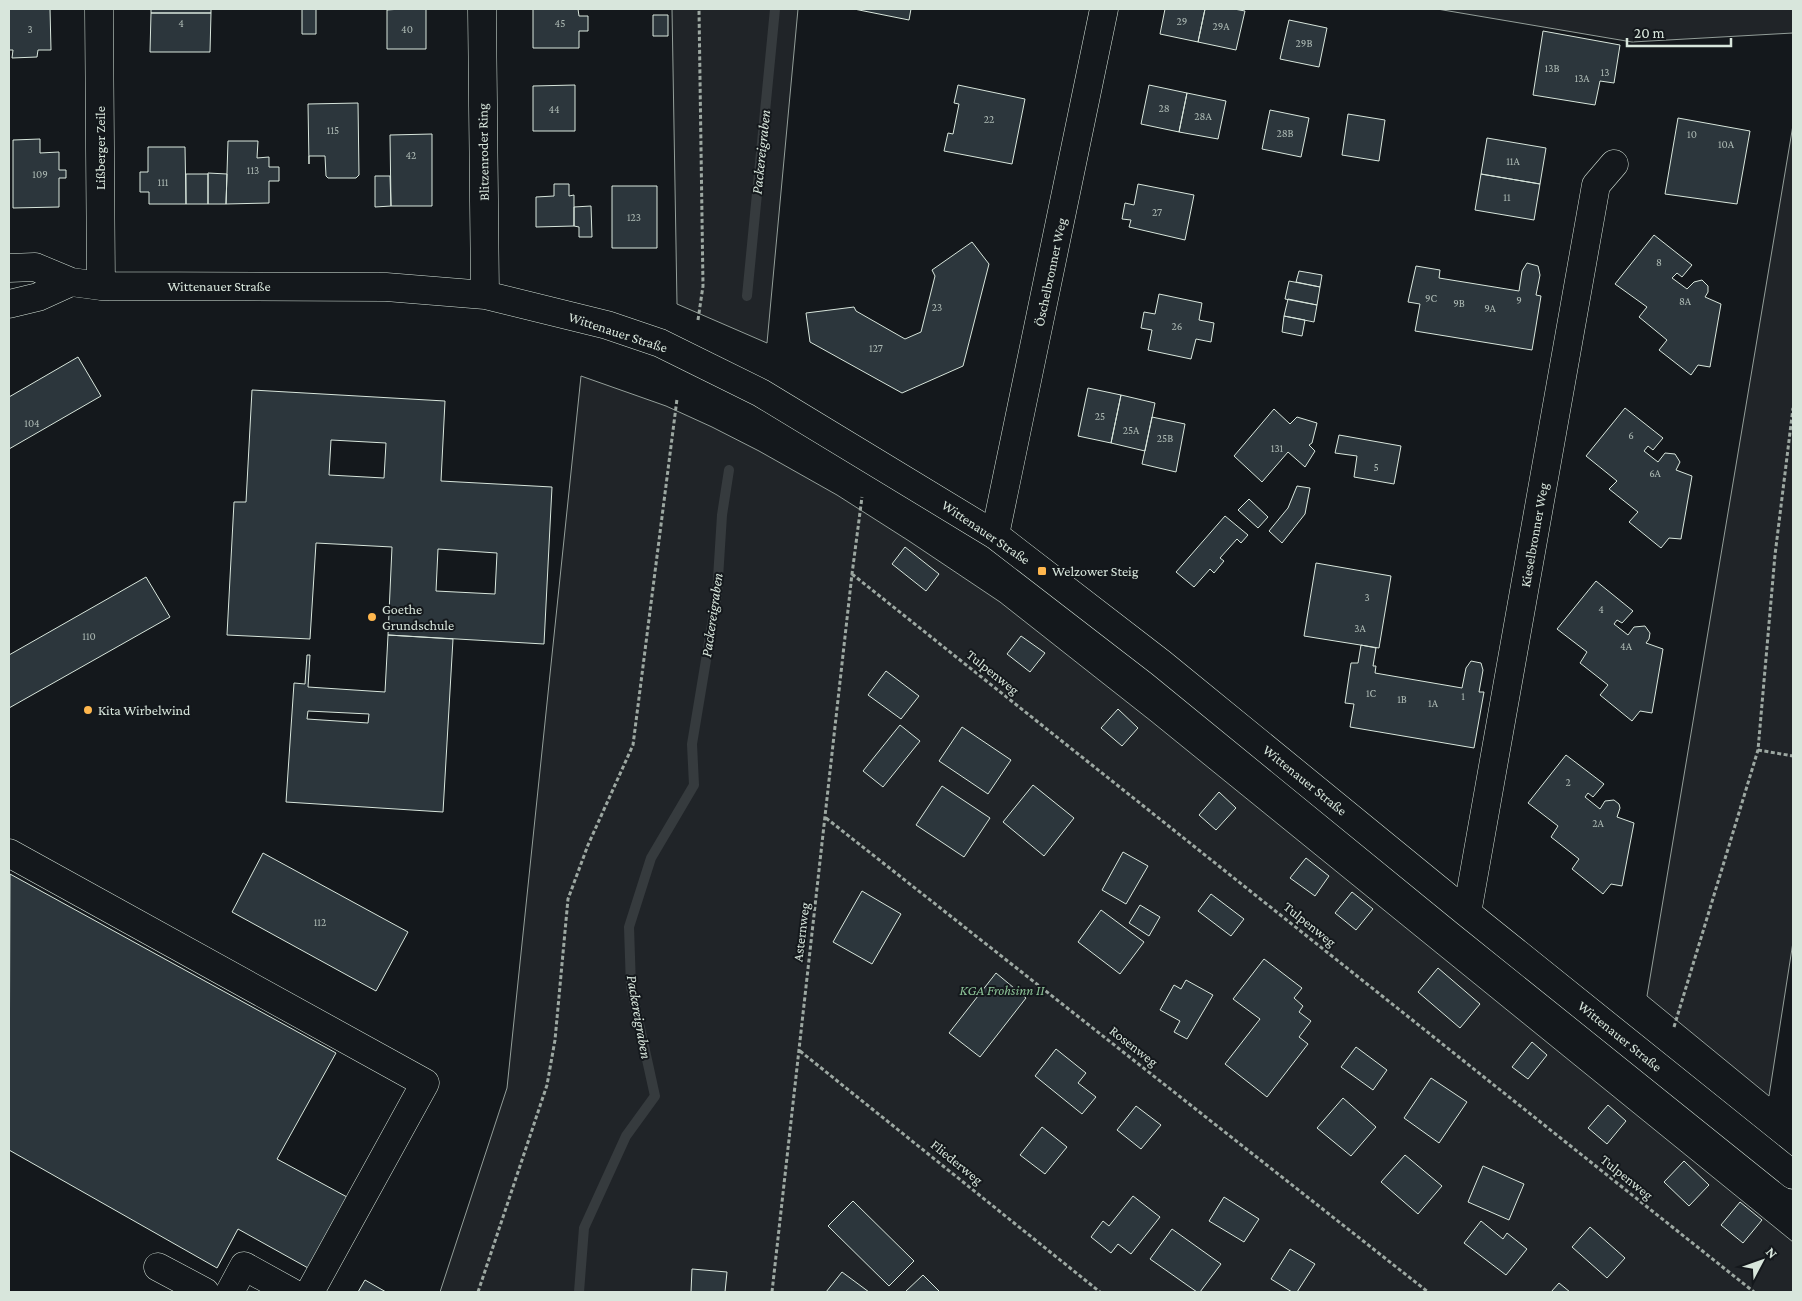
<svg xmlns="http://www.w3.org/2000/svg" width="1802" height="1301" font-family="'Crimson Pro',serif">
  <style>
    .green { fill: #202428; stroke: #939e99 }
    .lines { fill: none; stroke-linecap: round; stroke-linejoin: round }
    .stream { stroke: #363b3e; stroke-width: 10 }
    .building { fill: #2c363c; stroke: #d8e6dc; fill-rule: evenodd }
    .minor-casing { stroke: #d8e6dc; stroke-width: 29 }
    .path { stroke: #9da8a2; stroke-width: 3; stroke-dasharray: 4 2.5; stroke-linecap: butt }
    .minor { stroke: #14181c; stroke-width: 28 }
    .poi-dot { fill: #ffb74d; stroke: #14181c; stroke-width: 2 }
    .labels { text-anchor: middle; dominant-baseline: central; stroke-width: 4; stroke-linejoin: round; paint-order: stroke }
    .number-label { font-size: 11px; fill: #adbab4 }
    .street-label { font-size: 14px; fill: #d8e6dc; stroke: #14181c }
    .poi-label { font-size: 14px; fill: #d8e6dc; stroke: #14181c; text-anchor: start }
    .park-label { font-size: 14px; font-style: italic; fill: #8ac095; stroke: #14181c }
    .water-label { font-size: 15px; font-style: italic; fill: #d8e6dc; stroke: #14181c }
  </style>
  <rect width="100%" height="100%" fill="#14181c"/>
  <path class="green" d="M672,9H798L767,343L677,304Z
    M1437,9H1793V33L1632,42Z
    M1793,125V942L1769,1096L1647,996Z
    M581,376L666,406L712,427L759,451L837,495L909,541L1000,602L1151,721L1793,1242V1292H440L507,1088Z"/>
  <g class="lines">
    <path class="stream" d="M747,296L775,9
      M579,1292L584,1228L626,1136L655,1096L631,987L629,927L651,858L694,785L692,744L717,594L722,515L729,470"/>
  </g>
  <path class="building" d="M9,9H50L51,50H38L37,57L12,58L13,50H9Z
    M151,9H211V13H151Z
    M302,9H316V34H302Z
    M401,9H426V49H387V10Z
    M533,9H578L579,16H588V31H579V48H533Z
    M854,9H911L909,20Z
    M1165,9H1205L1198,42L1160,34Z
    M1205,9H1234L1245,11L1236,50L1198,42Z
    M151,13H211L210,52H150Z
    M653,15H668V36H653Z
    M1289,20L1327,28L1319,67L1280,59Z
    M1543,31L1620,45L1614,83L1600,81L1595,105L1533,95Z
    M575,85V131H533V86Z
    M958,85L1025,99L1012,164L944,151L948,133L953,134L959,104L954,103Z
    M1149,85L1187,93L1179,132L1141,124Z
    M1187,93L1226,101L1218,139L1179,132Z
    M358,103L359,175L356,178H328L326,176L325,156H309V164L308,104Z
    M1270,110L1309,118L1301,157L1262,149Z
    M1348,114L1385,120L1379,161L1342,155Z
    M1678,118L1750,131L1737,204L1665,194Z
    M432,134V206H391L390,135Z
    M1487,138L1546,148L1540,184L1481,174Z
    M40,139V153L59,152V170H66V178H59V207L13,208V140Z
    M228,141H258L257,158L269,157V167H279V181H269V203L226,204Z
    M148,147H185L186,204H149V192H140V172H148Z
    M208,173L227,174L226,204H208Z
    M186,174H208V204H186Z
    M1481,174L1540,184L1534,220L1475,210Z
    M375,176H390L391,206L375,207Z
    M554,184H569V196L574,195V226L536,227V197L554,196Z
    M1138,184L1194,195L1185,240L1129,227L1131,220L1122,219L1125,203L1134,205Z
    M612,186H657V248H612Z
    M591,206L592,237H579V227L574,226V207Z
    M1654,235L1692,265L1682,277L1677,273L1672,278L1687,289L1694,282L1702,280L1708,286V292L1705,297L1721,304L1710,367L1698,365L1691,375L1659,350L1667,340L1639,317L1647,307L1615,284Z
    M972,242L989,264L963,366L902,393L810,342L806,313L854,307L856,311L905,339L921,332L935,276L932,270Z
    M1527,263L1538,266L1540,275L1536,295L1541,296L1532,350L1415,331L1420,304L1408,302L1416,266L1440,270L1439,278L1519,291L1522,271Z
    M1299,271L1322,275L1320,287L1296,282Z
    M1289,281L1320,287L1317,305L1285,299Z
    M1159,294L1202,303L1199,320L1214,323L1211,342L1196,339L1191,359L1148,350L1152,330L1141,328L1144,312L1155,314Z
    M1288,299L1317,305L1314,322L1284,316Z
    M1284,316L1305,320L1302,336L1282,332Z
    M78,357L101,396L9,449V397Z
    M1088,388L1121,395L1111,443L1078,436Z
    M252,390L445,401L441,481L552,487L544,644L388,635L392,547L316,543L310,639L227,635L234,502H246ZM331,440L386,443L384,478L329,475ZM438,549L497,553L495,594L436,591Z
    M1121,395L1155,403L1145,451L1111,443Z
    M1625,408L1663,438L1653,450L1648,446L1644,451L1658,462L1665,453L1675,454L1680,462L1676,470L1692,476L1681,539L1669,538L1661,548L1629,522L1638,512L1609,489L1617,481L1586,456Z
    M1274,409L1290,424L1297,417L1317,423L1312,443L1309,445L1315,451L1305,467L1288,452L1262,482L1234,456Z
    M1152,417L1185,424L1176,472L1142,464Z
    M1339,435L1401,446L1394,484L1354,477L1357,456L1335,453Z
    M1297,486L1310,488L1305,514L1282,543L1269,531L1288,508Z
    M1249,499L1268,517L1258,528L1238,510Z
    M1225,516L1248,535L1241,543L1237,539L1220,558L1224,561L1214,573L1210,569L1194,587L1176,572Z
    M905,547L939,574L926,591L892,564Z
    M1316,563L1391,576L1379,648L1304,636Z
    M146,577L170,617L9,708V655Z
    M1596,581L1633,611L1622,623L1617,620L1614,624L1628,635L1634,627L1645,626L1650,633L1649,639L1646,643L1663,649L1652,713L1640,711L1632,721L1600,695L1608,685L1580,663L1587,652L1557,629Z
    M388,635L453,639L443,812L286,802L294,683L305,684L307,655H310L308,687L385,692ZM308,711L369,714L368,723L307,719Z
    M1021,636L1045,653L1030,672L1007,654Z
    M1361,645L1376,648L1373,666H1376L1375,673L1462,688L1466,668L1471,661L1481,663L1483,670L1479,692H1484L1474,748L1350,727L1354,704L1345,703L1351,663H1358Z
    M886,671L919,696L901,719L868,695Z
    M1118,709L1138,728L1122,746L1101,728Z
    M900,725L920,741L883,787L863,771Z
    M962,727L1011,760L988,794L939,761Z
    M1566,755L1604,784L1593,797L1588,793L1585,797L1600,809L1605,801L1614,800L1619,804L1620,808L1617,817L1634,823L1622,886L1611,884L1603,894L1572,869L1579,859L1551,837L1558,826L1528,803Z
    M1033,785L1074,818L1044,856L1003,822Z
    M942,786L990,818L964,857L916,825Z
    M1219,792L1236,808L1216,830L1199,815Z
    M1123,852L1148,866L1126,904L1102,890Z
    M263,853L408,932L376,991L232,912Z
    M1306,858L1329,876L1315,896L1290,878Z
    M10,874L336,1053L277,1159L347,1197L308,1268L238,1229L217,1268L9,1150Z
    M862,891L901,914L872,964L833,942Z
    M1352,892L1373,909L1356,930L1335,913Z
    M1211,894L1244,919L1231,936L1198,911Z
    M1140,905L1160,917L1149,936L1129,923Z
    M1101,910L1144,942L1120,974L1078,942Z
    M1264,959L1302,988L1294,998L1303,1006L1299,1012L1311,1021L1299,1037L1308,1044L1267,1097L1225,1064L1260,1019L1233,999Z
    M1438,968L1480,1004L1460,1028L1418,992Z
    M996,973L1026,998L980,1057L949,1033Z
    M1186,980L1213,995L1187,1039L1174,1032L1180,1021L1160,1010L1174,985L1181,989Z
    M1532,1042L1547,1055L1528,1079L1512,1067Z
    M1356,1047L1387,1070L1373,1090L1341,1067Z
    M1056,1049L1086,1073L1078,1083L1096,1097L1082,1114L1035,1076Z
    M1431,1078L1467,1102L1439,1143L1404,1118Z
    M1343,1098L1376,1127L1351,1156L1317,1128Z
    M1608,1105L1626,1121L1607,1144L1588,1128Z
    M1136,1106L1161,1125L1141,1149L1117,1130Z
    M1042,1127L1067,1147L1045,1174L1020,1155Z
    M1405,1155L1442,1186L1418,1214L1381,1182Z
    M1684,1161L1709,1185L1689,1206L1664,1182Z
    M1483,1166L1524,1184L1509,1220L1468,1202Z
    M1133,1196L1160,1217L1131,1254L1118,1244L1111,1253L1091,1237L1103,1221L1109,1226Z
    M1224,1197L1259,1219L1244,1242L1209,1221Z
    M853,1201L914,1261L889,1286L828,1226Z
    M1740,1202L1762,1220L1743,1243L1721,1225Z
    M1481,1221L1503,1239L1507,1233L1527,1249L1506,1275L1464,1243Z
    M1590,1227L1625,1258L1607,1278L1572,1247Z
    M1172,1229L1221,1264L1200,1292H1197L1150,1259Z
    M1290,1249L1315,1264L1297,1292H1292L1271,1279Z
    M692,1269L727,1272L725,1292H691Z
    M842,1272L869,1292H826Z
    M923,1275L940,1292H905Z
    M365,1280L386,1292H358Z
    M1559,1283L1570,1292H1551Z"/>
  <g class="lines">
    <g class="minor-casing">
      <path id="minor" d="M99,9L101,286
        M482,9L485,295
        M9,268L35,267L71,282L101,286L386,287L485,295L607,325L660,343L761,393L995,535L1161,663L1467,913L1793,1175
        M9,304L38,297L71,282
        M995,535L1104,9
        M9,853L425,1083L310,1292
        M1467,913L1596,185L1614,164
        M158,1267L205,1292
        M230,1292L244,1266L291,1292"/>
    </g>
    <path class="path" d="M698,320L703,286L699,9
      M852,574L1754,1292
      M1758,750L1793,756
      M826,818L1428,1292
      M1674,1027L1758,750L1775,555L1793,408
      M800,1051L1100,1292
      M478,1292L547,1085L555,1040L568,899L588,845L633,745L677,399
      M772,1292L852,574L862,497"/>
    <use href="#minor" class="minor"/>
  </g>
  <g class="poi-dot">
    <rect x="1037" y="566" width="10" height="10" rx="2.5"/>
    <circle cx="372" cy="617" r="5"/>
    <circle cx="88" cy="710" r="5"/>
  </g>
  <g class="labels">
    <g class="number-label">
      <text x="1182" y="21">29</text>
      <text x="181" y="23">4</text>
      <text x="560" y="23">45</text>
      <text x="1221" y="26">29A</text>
      <text x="30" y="29">3</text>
      <text x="407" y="29">40</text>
      <text x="1304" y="43">29B</text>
      <text x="1552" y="68">13B</text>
      <text x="1605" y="72">13</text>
      <text x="1582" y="78">13A</text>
      <text x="1164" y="108">28</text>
      <text x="554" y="109">44</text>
      <text x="1203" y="116">28A</text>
      <text x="989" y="119">22</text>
      <text x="333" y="130">115</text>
      <text x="1285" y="133">28B</text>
      <text x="1692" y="134">10</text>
      <text x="1726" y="144">10A</text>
      <text x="411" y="155">42</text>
      <text x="1513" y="161">11A</text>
      <text x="253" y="170">113</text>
      <text x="40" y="174">109</text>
      <text x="163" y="182">111</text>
      <text x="1507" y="197">11</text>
      <text x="1157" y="212">27</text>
      <text x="634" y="217">123</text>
      <text x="1659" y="262">8</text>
      <text x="1431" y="298">9C</text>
      <text x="1519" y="300">9</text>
      <text x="1685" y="301">8A</text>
      <text x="1459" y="303">9B</text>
      <text x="937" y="307">23</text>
      <text x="1490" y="308">9A</text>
      <text x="1177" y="326">26</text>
      <text x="876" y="348">127</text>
      <text x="1100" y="416">25</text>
      <text x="32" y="423">104</text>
      <text x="1131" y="430">25A</text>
      <text x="1631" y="435">6</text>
      <text x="1165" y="438">25B</text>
      <text x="1277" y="448">131</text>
      <text x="1376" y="467">5</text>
      <text x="1655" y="473">6A</text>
      <text x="1367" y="597">3</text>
      <text x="1601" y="609">4</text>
      <text x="1360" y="628">3A</text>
      <text x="89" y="636">110</text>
      <text x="1626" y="646">4A</text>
      <text x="1371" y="693">1C</text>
      <text x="1463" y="696">1</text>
      <text x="1402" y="699">1B</text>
      <text x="1433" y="703">1A</text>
      <text x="1568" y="782">2</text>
      <text x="1598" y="823">2A</text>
      <text x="320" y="922">112</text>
    </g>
    <g class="street-label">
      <text transform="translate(100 148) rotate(-90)">Lißberger Zeile</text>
      <text transform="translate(483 152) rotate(-91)">Blitzenroder Ring</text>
      <text transform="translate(1050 272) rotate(-78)">Öschelbronner Weg</text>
      <text x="219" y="286">Wittenauer Straße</text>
      <text transform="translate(618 332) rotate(18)">Wittenauer Straße</text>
      <text transform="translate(986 532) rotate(34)">Wittenauer Straße</text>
      <text transform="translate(1534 535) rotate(-80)">Kieselbronner Weg</text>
      <text transform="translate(993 672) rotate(39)">Tulpenweg</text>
      <text transform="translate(1305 780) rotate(39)">Wittenauer Straße</text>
      <text transform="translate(1310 924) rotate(39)">Tulpenweg</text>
      <text transform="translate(801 932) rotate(-83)">Asternweg</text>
      <text transform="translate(1620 1036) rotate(39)">Wittenauer Straße</text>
      <text transform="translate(1134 1046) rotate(38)">Rosenweg</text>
      <text transform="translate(957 1162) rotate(39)">Fliederweg</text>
      <text transform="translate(1627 1177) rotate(39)">Tulpenweg</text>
    </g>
    <g class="poi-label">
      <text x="1052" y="571">Welzower Steig</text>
      <text x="382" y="609">Goethe<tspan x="382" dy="16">Grundschule</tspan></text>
      <text x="98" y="710">Kita Wirbelwind</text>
    </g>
    <g class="park-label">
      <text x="1002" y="990">KGA Frohsinn II</text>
    </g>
    <g class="water-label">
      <text transform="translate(761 152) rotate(-84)">Packereigraben</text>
      <text transform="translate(712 615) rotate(-82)">Packereigraben</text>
      <text transform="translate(639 1017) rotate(80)">Packereigraben</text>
    </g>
  </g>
  <rect width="1802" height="1301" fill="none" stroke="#d8e6dc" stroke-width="20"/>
  <g transform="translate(1762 1261) rotate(49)" stroke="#14181c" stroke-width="4" paint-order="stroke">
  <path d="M0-4L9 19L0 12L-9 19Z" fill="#d8e6dc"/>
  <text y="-8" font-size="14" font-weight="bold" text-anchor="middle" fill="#d8e6dc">N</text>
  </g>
  <path d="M1627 38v8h104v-8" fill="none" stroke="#d8e6dc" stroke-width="2.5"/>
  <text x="1634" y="38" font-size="15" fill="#d8e6dc" stroke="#14181c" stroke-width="4" paint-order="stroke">20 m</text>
</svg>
